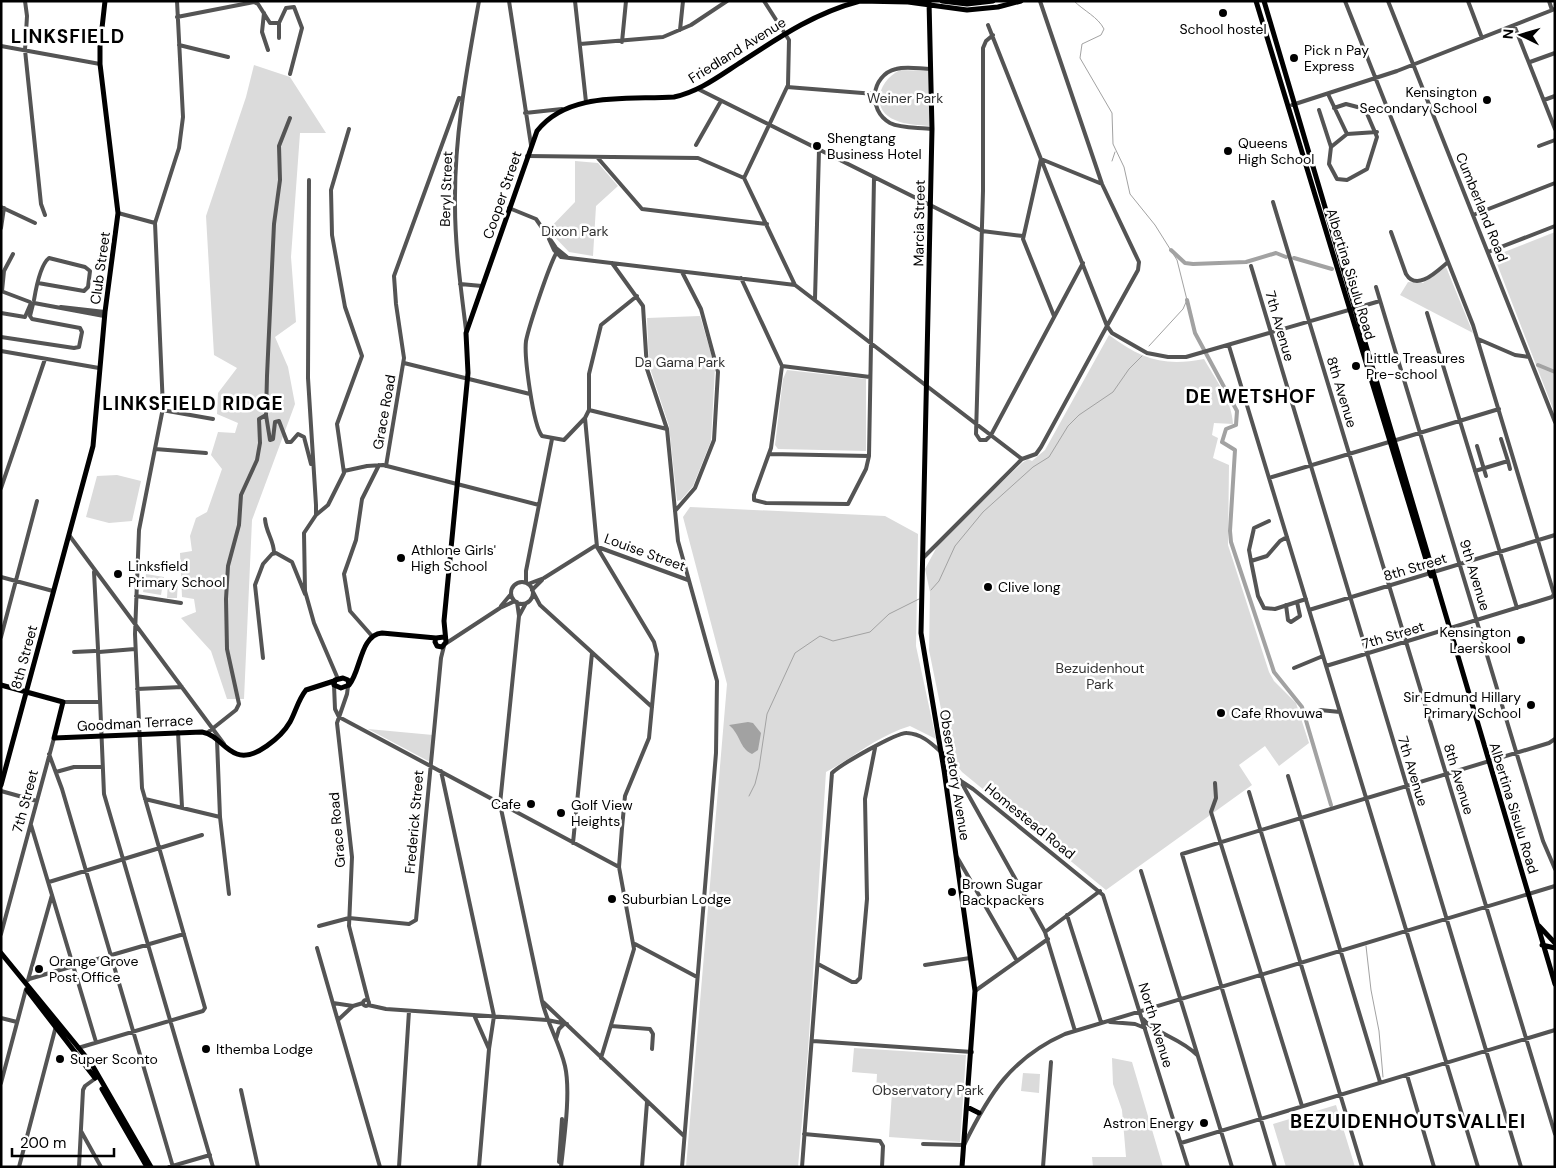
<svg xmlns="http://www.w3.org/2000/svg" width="1556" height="1168" font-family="'DM Sans',sans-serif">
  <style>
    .green { fill: #dbdbdb }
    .water { fill: #a2a2a2 }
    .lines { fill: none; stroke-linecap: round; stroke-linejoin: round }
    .stream { stroke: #a2a2a2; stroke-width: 1 }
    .canal { stroke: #a2a2a2; stroke-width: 4 }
    .minor { stroke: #545454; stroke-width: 4 }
    .major { stroke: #000; stroke-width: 5 }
    .poi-dot { fill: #000; stroke: #fff; stroke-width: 2 }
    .labels { text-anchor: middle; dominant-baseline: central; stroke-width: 5; stroke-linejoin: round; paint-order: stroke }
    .poi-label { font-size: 14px; fill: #000; stroke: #fff; text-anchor: start }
    .street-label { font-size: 14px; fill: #000; stroke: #fff }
    .park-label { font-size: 14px; fill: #323232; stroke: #fff }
    .district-label { font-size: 19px; font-weight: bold; letter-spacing: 1px; fill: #000; stroke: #fff }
  </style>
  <rect width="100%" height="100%" fill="#fff"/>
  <path class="green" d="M254,65L290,77L326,133H300L291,257L296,322L275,337L288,367L295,404L252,520L244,699H227L211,651L181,618L196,612L194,599L182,597L180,553L192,551L190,536L196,518L207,512L222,469L211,455L218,432L235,433L238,423L217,414L218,393L237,368L214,355L206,216L246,97Z
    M900,70L930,71V126C919,125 906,125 895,120C869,109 879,80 900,70Z
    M575,161L598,163L618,186L596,206L593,256L569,252L548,230L575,202Z
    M1555,232V414L1494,256Z
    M1446,267L1473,333L1400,295L1408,282L1423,283Z
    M700,316L715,367L711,441L693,486L681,500L677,501L669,426L649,365L647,318Z
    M1109,335C1141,359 1164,367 1204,359C1215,379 1232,400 1233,424L1214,423L1212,435L1218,438L1213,458L1229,465L1228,545L1269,672L1274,681L1296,703L1309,743L1279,766L1265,746L1239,765L1252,785L1106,890L962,772L951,758L929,650L930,592L925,569L940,541L1022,463L1028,459L1032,461L1045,450Z
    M787,370L866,379V451L778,449L775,445L783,379Z
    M117,475L141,481L132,521L109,523L86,517L97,476Z
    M690,507L885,516L918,534L916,646L936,739L910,726C879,735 854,757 826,772L808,1051L798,1167H686L727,684L683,517Z
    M146,574L164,577L161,595L143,592Z
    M168,581H178L177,598H167Z
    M368,729L433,735L430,762Z
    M854,1048L966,1055L960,1142L889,1137L892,1092L876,1091L877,1074L852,1072Z
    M1112,1058L1132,1062L1163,1167H1093L1092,1157H1126L1122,1110L1113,1084Z
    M1023,1073L1040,1074L1039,1093L1021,1091Z
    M1336,1105L1355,1167H1286L1273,1124Z"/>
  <path class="water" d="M748,722L753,723L761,733L758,750L752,754C739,748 741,735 729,725Z"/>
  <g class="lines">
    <path class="stream" d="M1074,1C1084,11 1098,17 1104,29L1101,35L1082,44L1080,58L1112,113L1113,144L1124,167L1130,194L1155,225L1177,260L1187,300L1183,309L1149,346
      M1112,161L1115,152
      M931,590L939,581L955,546L983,512L1033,467L1049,457L1068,426L1079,415L1113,392L1129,369L1142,356
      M749,796L755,784L759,768L767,714L795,653L820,636L833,641L870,632L889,614L919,599
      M1366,946L1371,990L1379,1031L1383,1077"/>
    <path class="canal" d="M1171,250L1185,263L1193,264L1246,262L1276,253L1286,257
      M1294,258L1332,269
      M1187,300L1195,333L1237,411L1236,425L1226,429L1222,442L1235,450L1230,531L1231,542L1274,672L1302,707L1331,805
      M1538,365L1555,372"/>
    <path class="minor" d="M25,1L27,16L25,50L41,204L45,215
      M509,1L531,145
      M575,1L586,102
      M1040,1L1102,184L1139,262L1138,270L1107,326L1112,333L1147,353L1168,357H1186L1380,301
      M1388,1L1555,422
      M1468,1L1482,38
      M1549,1L1552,10
      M264,13L262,32L268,50
      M177,17L254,2L258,4L270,23H279L286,8L294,7L302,28L290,74
      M279,23V38
      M988,25L1107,326L1041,447L1036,454L1022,459
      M1514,25L1555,129
      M680,30L683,1
      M993,35L986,41L983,48V191L976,434L980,440H986L991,435L1083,263
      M622,42L626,1
      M580,44L663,37L691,25L727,1
      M179,45L228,57
      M1,46L100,64
      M1530,62L1555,53
      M931,69C920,69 907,66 896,69C871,75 867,110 890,123C902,129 919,127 932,129
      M787,87L875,94
      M698,89L982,231L1023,236
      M1328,94L1347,134
      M1544,100L1555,96
      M1292,105L1397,71L1555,9
      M1334,108L1346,104L1365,109L1377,137L1367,169L1347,180L1337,179L1329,164L1331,147L1347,134L1377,132
      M1319,110L1331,147
      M525,113L562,109
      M290,118L279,146L280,180L274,224L267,376L266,415L270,440L273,439L275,422L279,421L287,442H291L298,434L304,437L311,464
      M696,145L721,101
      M1539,146L1555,140
      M527,156L698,158L744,178
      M597,157L642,209L767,224
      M744,178L788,85L789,40L764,1
      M744,178L795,285
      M309,180L308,378L316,505V515L304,533L305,591L314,623L338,679
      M1273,202L1555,1134
      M1,207L35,223
      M509,208L536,219L556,248L567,257
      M118,213L155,223
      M1473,215L1555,183
      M1,228L4,208
      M1391,232L1406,274C1417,292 1437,271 1448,262
      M549,239L554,250L561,257L795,285L1022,459
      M558,250C550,262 529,326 526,341C524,356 533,425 542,436L564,440L585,418L589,410V374L601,325L637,296
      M1488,252L1555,226
      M612,263L643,306L647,369L667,429L678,541L717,681L716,753L682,1167
      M1251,266L1521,1167
      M741,278L782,366L771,448L754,495V500L766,503L848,504L866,469L869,456L874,178
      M460,284L482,286
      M1376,287L1543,841L1555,869
      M1,291L30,302
      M2,291L4,271L13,254
      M815,299L819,150
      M34,300C36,288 40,265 49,258L85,267L90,271L88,287L84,291L38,283
      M34,303L104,316
      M61,307L105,312
      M1,313L25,317L31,303
      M1427,313L1517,608
      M1054,316L1023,239L1041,159L1102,184
      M466,330C461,289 455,247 455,205C454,137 467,68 479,1
      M1,337L74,348L79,347L82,332L80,328L32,319L30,316L33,304
      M1478,339L1515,355L1529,357
      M1229,346L1478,1167
      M1,351L99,368
      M404,363L530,394
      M782,366L870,377
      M162,410L213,419
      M589,410L667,429
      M585,418L597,547L654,642L657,654L649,738L625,796L622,828L619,867L634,949L601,1058
      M1501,439L1508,461
      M1393,441L1499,409
      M1477,446L1486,476
      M155,449L206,453
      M770,454L869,456
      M386,466L404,358L396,304L394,276L459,98L462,99
      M344,471L367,466L383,465L539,505
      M1475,471L1508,461L1510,469
      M1269,478L1389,442
      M1,488L45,359
      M675,511L695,488L714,440L718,372L701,309L682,272
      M316,515L328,505L344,473L337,424L362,356L345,307L332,235L331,190L349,129
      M265,519C266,533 274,540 274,553
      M69,535L224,744
      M1287,537L1280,541L1267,556L1251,561L1258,596L1264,608L1275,609L1306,599
      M923,558L1022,459
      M1251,561L1249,550L1254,528L1269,521
      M94,572L98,649
      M1,577L53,591
      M511 593a11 11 0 1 1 22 0a11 11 0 1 1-22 0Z
      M526,583V571L552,439
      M528,584L544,578L595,546L688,580
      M532,590L542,580
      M533,592L540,605L652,707
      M136,596L181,603
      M517,602L519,616L500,804L542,1001C547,1023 560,1044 565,1066C571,1092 564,1139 561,1167
      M1286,605L1288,620L1291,622L1300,616L1297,602
      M501,606L511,594
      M1309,610L1555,535
      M519,616L526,603
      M372,636L350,611L344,574L356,540L362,499L379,465
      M1,637L37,501
      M445,644L500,608L515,601
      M74,652L95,651
      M98,652L104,794L213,1167
      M99,652L135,649
      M263,658L255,585L263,564L272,554L276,553L292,562L305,594
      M1326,666L1552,597L1554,594L1473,325L1345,1
      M1294,668L1323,656
      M334,685L335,709L339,717L619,867
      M348,686L347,694L337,723L352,857L349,926L368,1000
      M137,689L182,687
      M63,702H99
      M1320,710L1340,712
      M178,732L182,807
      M207,733L236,710L239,704L227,649L226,599L228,566L239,525L241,495L257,460L260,443L259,419L266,415
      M217,740L220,817L229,894
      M49,754L62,789L173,1167
      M944,770L973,789L1103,895L1188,1167
      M441,771L494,1016L489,1049L479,1167
      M56,772L74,767H102
      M1288,776L1380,1082
      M960,780L1045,932L1075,1031
      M1215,783L1216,798L1211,812L1302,1106
      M1,791L37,801
      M1249,792L1362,1167
      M145,799L220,817
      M31,825L96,1042
      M573,843L592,653
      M957,857L1017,961
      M1141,871L1232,1167
      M49,882L202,835
      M1067,915L1101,1022
      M319,926L349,918L409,924L416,920L441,658L444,646
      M1045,932L1100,891
      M1,934L54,738
      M635,944L697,977
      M317,948L380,1167
      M818,964L852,982H856L860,978L867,899L865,799L875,748
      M925,965L970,958
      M29,979L184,934
      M28,980L52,895
      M975,991L1048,939
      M363 1003a3 3 0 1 1 6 0a3 3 0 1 1-6 0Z
      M543,1002L684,1136
      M333,1003L353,1006
      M368,1005L386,1009L547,1020L567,1024
      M474,1015L489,1049
      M1,1018L17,1022
      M1143,1019C1154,1033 1181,1038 1197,1055
      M338,1020L353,1006L363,1003
      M1110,1022L1135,1024L1145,1028
      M611,1026L650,1029L653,1034L652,1049
      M556,1039L559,1029L564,1024
      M813,1041L972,1052
      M78,1048L203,1011L205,1008L142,788L135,634L139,530L163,408L155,223L179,148L183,117L177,1
      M1407,1075L1434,1167
      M1,1083L26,989
      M241,1090L258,1167
      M81,1131L101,1167
      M804,1134L880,1141L883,1146L882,1167
      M1181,1143L1555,1030
      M923,1144L964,1145C989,1094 1011,1058 1065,1034L1555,886
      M559,1162L562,1119
      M19,1167L56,1026
      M79,1167L83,1090L85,1086L96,1078
      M169,1167L210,1155
      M399,1167L409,1011
      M642,1167L647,1102
      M802,1167L832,773C840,765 897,732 907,733C922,734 931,743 941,752
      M1043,1167L1051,1062
      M1275,1167L1182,854L1549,743L1555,739"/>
    <path class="major" d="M860,1L908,2L967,10L998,7L1021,1
      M929,1L932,129L921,633L944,770L975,991L962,1167
      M942,1L967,4L993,1
      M1256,1L1431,576
      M1264,1L1555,984
      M444,637L436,638L435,642L437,646L442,647L446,642L444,621L468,373L466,333L537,131C568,91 628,100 674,97C698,92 718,77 738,64C778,38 814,13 860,1
      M343,678L348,680L349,685L341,688L334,685L335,680Z
      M1,685L63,702L54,738L202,732C218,735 223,749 237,754C254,761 282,736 290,722C296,711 298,700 306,690L334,681
      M349,685C361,671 360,635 382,633L436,638
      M944,754L957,777
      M1,785L93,446L105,312L118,213L100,64V46L105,1
      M1539,926L1555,943
      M1542,945L1555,948
      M1,953L91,1063L151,1167
      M27,990L95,1078
      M102,1089L147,1167
      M967,1107L979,1113"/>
  </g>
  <g class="poi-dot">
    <circle cx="1223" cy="13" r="5"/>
    <circle cx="1294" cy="58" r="5"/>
    <circle cx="1487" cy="100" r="5"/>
    <circle cx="817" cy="146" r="5"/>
    <circle cx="1228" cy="151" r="5"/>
    <circle cx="1356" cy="366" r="5"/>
    <circle cx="401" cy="558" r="5"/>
    <circle cx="118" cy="574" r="5"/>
    <circle cx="988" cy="587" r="5"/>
    <circle cx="1521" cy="640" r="5"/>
    <circle cx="1531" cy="705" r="5"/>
    <circle cx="1221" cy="713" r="5"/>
    <circle cx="531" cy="804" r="5"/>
    <circle cx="561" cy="813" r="5"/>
    <circle cx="952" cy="892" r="5"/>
    <circle cx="612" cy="899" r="5"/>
    <circle cx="39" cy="969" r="5"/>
    <circle cx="206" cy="1049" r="5"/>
    <circle cx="60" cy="1059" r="5"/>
    <circle cx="1204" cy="1123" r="5"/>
  </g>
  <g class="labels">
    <g class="poi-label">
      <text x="1223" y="29" text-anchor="middle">School hostel</text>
      <text x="1304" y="50">Pick n Pay<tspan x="1304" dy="16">Express</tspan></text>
      <text x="1477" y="92" text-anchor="end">Kensington<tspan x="1477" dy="16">Secondary School</tspan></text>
      <text x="827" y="138">Shengtang<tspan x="827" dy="16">Business Hotel</tspan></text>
      <text x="1238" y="143">Queens<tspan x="1238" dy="16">High School</tspan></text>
      <text x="1366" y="358">Little Treasures<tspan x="1366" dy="16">Pre-school</tspan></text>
      <text x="411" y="550">Athlone Girls'<tspan x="411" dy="16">High School</tspan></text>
      <text x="128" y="566">Linksfield<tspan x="128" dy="16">Primary School</tspan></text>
      <text x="998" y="587">Clive long</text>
      <text x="1511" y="632" text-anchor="end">Kensington<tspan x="1511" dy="16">Laerskool</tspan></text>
      <text x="1521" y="697" text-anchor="end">Sir Edmund Hillary<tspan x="1521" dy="16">Primary School</tspan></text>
      <text x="1231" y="713">Cafe Rhovuwa</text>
      <text x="521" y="804" text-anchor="end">Cafe</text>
      <text x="571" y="805">Golf View<tspan x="571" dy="16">Heights</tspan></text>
      <text x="962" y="884">Brown Sugar<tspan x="962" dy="16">Backpackers</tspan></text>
      <text x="622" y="899">Suburbian Lodge</text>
      <text x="49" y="961">Orange Grove<tspan x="49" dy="16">Post Office</tspan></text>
      <text x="216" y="1049">Ithemba Lodge</text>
      <text x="70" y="1059">Super Sconto</text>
      <text x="1194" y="1123" text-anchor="end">Astron Energy</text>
    </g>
    <g class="street-label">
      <text transform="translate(737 50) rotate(-32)">Friedland Avenue</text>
      <text transform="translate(446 189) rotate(-88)">Beryl Street</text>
      <text transform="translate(502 195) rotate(-71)">Cooper Street</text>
      <text transform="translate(1482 207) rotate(68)">Cumberland Road</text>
      <text transform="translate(919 223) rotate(-89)">Marcia Street</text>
      <text transform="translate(100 268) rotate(-82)">Club Street</text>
      <text transform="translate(1351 274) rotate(73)">Albertina Sisulu Road</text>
      <text transform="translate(1280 326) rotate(74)">7th Avenue</text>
      <text transform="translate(1342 392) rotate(73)">8th Avenue</text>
      <text transform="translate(384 412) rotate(-80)">Grace Road</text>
      <text transform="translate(645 552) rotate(20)">Louise Street</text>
      <text transform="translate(1415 567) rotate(-17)">8th Street</text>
      <text transform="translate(1475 575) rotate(73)">9th Avenue</text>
      <text transform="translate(1393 635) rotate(-17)">7th Street</text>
      <text transform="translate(24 657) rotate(-75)">8th Street</text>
      <text transform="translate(135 723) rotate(-3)">Goodman Terrace</text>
      <text transform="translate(1413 771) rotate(73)">7th Avenue</text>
      <text transform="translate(955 775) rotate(81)">Observatory Avenue</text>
      <text transform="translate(1459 779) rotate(73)">8th Avenue</text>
      <text transform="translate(25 801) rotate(-75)">7th Street</text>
      <text transform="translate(1514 808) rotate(73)">Albertina Sisulu Road</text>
      <text transform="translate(1030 821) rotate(39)">Homestead Road</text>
      <text transform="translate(414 822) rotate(-85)">Frederick Street</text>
      <text transform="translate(337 830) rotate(-95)">Grace Road</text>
      <text transform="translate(1156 1025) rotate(73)">North Avenue</text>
    </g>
    <g class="park-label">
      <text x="905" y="98">Weiner Park</text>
      <text x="575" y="231">Dixon Park</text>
      <text x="680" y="362">Da Gama Park</text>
      <text x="1100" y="668">Bezuidenhout<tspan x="1100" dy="16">Park</tspan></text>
      <text x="928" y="1090">Observatory Park</text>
    </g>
    <g class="district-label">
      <text x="68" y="36">LINKSFIELD</text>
      <text x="1251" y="396">DE WETSHOF</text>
      <text x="193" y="403">LINKSFIELD RIDGE</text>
      <text x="1408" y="1121">BEZUIDENHOUTSVALLEI</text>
    </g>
  </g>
  <rect width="1556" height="1168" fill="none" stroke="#000000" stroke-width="5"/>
  <g transform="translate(1521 35) rotate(275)" stroke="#ffffff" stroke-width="4" paint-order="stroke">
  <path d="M0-4L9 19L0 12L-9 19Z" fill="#000000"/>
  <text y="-8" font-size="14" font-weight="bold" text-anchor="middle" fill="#000000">N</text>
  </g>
  <path d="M12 1148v8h102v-8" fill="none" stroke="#000000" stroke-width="2.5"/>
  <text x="20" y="1148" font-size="15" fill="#000000" stroke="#ffffff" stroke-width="4" paint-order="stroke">200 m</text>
</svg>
